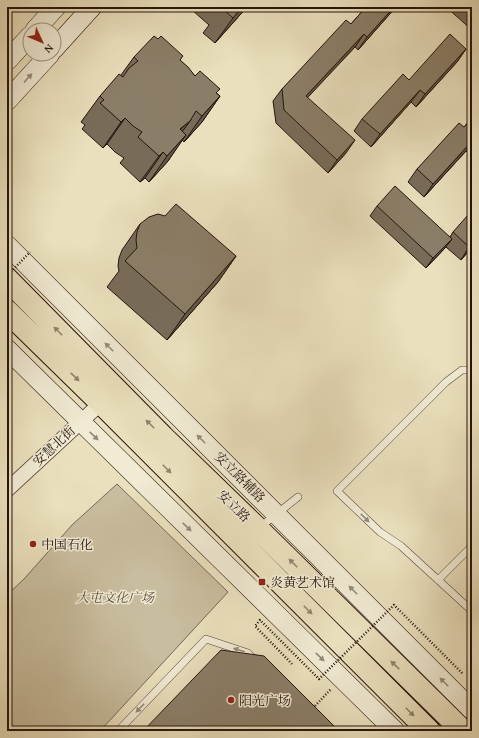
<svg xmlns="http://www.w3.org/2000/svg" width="479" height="738" font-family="'Gentium Book Plus','Noto Serif SC',serif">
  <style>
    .green { fill: #c9bd9f; stroke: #776856 }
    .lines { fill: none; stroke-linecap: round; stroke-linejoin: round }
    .lane-casing { stroke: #564638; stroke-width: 8 }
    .street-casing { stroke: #564638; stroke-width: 16 }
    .secondary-casing { stroke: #25130c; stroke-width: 20 }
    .primary-casing { stroke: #25130c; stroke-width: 24 }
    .path { stroke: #25130c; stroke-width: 2.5; stroke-dasharray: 1 2; stroke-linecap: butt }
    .lane { stroke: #f1ebd4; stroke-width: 7 }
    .street { stroke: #f1ebd4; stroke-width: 14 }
    .secondary { stroke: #f1ebd4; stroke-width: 19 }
    .primary { stroke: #eae0bd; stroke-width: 22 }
    .path-bridge { stroke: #25130c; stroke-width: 2.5; stroke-dasharray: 1 2; stroke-linecap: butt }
    .wall { fill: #786c59; stroke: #25130c }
    .shaded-wall { fill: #615849; stroke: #25130c }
    .building { fill: #8b7e68; stroke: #25130c }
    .oneway { fill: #958a7a }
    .oneway2 { fill: #91846d }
    .poi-dot { fill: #8f2418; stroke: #f1ebd4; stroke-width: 1.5 }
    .labels { text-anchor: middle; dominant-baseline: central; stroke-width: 3; stroke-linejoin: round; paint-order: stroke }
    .street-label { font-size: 13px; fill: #25130c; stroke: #f1ebd4 }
    .poi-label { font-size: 13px; fill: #25130c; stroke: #f1ebd4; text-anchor: start }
    .park-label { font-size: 13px; font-style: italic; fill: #5e4e3f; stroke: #f1ebd4 }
  </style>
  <rect width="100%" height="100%" fill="#eae0bd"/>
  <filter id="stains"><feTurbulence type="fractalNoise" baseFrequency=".005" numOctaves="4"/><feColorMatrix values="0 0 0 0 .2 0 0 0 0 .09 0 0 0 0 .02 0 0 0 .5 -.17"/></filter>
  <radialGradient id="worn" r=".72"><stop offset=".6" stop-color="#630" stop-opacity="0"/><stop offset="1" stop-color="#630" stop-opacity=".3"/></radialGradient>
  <path class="green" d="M117,484L228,592L100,731H7V595L24,579L72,525Z"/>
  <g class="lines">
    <g class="lane-casing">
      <path id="lane" d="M472,370H462L446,382L337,491L380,532L401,546L472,611
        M259,528L298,497
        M438,580L472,546
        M118,731L206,639L248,653L255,660"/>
    </g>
    <g class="street-casing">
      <path id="street" d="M7,490L101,403"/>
    </g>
    <g class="secondary-casing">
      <path id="secondary" d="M35,30L56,7
        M54,49L92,7
        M7,61L30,36
        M7,101L50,54
        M7,245L472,710
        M7,349L395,731"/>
    </g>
    <g class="primary-casing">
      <path id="primary" d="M7,279L163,437L258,529L463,731
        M7,311L101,403L429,731"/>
    </g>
    <path class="path" d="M313,708L331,689"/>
    <use href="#lane" class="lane"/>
    <use href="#street" class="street"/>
    <use href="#secondary" class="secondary"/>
    <use href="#primary" class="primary"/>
    <path class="path-bridge" d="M7,276L30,252
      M292,664L255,626L260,620L319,679L394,605L463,674"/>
  </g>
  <path class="wall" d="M194,7H247L215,43L203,33L209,25L192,10Z
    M366,7H396L358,50L355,47L307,97L346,153L328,173L276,123L273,101L282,89L351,24Z
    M446,7H472V30Z
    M466,49L457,62L416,107L411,102L371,147L354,131L362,119L409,80Z
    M134,57L180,60L195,76L220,96L202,122L184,142L182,140L168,161L149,182L145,178L140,182L120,163L124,158L115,152L107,144L103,148L82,129L85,125L81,122L100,96L121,75Z
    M472,118V154L471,155L466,151L424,197L408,182L417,169L464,127Z
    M377,206L450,237L453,232L472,218V247L461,260L446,247L426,268L370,216Z
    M140,224L236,256L218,282L167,340L107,287L119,271L118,266L119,258L122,250Z"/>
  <path class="shaded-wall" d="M242,7H247L215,43L233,18Z
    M394,7H396L358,50L367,37Z
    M364,34L355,47L297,109L306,96Z
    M466,49L457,62L416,107L425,94Z
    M420,90L411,102L371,147L380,134Z
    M220,96L202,122L184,142L202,116Z
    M125,118L107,144L103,148L121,122Z
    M190,121L171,147L180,129Z
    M186,135L168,161L149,182L167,156Z
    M355,140L346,153L328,173L337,160Z
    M472,141V142L466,151L424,197L433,184Z
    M163,152L145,178L140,182L159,156Z
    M452,239L445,248L426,268L433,258Z
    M472,244V247L461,260L469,247Z
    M236,256L218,282L167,340L185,314Z"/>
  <path class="building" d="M221,7H242L233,18Z
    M366,7H394L367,37L364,34L306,96L355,140L337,160L284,110L282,89L346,20L351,24Z
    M450,34L466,49L425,94L420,90L380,134L362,119L403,74L409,80Z
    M154,36L158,39L161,36L183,56L180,60L188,67L195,76L200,71L220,89L216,93L220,96L202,116L196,111L190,121L180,129L186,135L167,156L163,152L159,156L138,137L142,132L133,126L125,118L121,122L100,103L104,100L100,96L119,74L123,77L129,68L138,61L134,57Z
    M472,118V141L433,184L417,169L459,123L464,127Z
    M395,186L452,239L433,258L377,206Z
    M176,204L236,256L185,314L125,261L137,248L136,240L137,232L140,224L149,217L158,214L165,216Z
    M468,215L472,218V244L469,247L453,232Z
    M221,650L264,656L339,731H143Z"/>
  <defs><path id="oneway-solid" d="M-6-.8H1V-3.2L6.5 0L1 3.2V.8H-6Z"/></defs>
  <g class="oneway">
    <use href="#oneway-solid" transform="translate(28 78) rotate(-48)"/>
    <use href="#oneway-solid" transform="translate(109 347) rotate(-135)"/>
    <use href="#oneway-solid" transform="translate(94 436) rotate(44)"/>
    <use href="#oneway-solid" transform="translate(201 439) rotate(-135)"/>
    <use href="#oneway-solid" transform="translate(365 518) rotate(44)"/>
    <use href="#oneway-solid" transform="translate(187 527) rotate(44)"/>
    <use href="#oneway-solid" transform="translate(353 590) rotate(-135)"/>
    <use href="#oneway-solid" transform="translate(239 650) rotate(-162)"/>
    <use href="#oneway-solid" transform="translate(320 657) rotate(44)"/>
    <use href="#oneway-solid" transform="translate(444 682) rotate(-135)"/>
    <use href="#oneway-solid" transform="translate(140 708) rotate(134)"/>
  </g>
  <g class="oneway2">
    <use href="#oneway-solid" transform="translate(58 331) rotate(-135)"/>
    <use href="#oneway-solid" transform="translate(75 377) rotate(44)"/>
    <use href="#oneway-solid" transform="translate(150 424) rotate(-135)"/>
    <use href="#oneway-solid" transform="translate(167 469) rotate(45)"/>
    <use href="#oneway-solid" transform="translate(293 563) rotate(-135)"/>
    <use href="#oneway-solid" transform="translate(308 610) rotate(45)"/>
    <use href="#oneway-solid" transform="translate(395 665) rotate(-136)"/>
    <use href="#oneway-solid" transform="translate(410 712) rotate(45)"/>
  </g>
  <g class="poi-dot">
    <circle cx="33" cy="544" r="4"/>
    <rect x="258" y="578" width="8" height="8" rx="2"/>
    <circle cx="231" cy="700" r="4"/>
  </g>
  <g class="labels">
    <g class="street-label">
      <text transform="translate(54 446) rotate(-43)">安慧北街</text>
      <text transform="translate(240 477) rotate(45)">安立路辅路</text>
      <text transform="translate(234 506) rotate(44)">安立路</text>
    </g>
    <g class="poi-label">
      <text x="41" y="544">中国石化</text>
      <text x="270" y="582">炎黄艺术馆</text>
      <text x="239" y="700">阳光广场</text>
    </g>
    <g class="park-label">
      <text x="115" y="597">大屯文化广场</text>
    </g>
  </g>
  <rect width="479" height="738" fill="none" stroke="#eae0bd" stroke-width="24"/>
  <rect x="8" y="8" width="463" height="722" fill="none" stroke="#25130c" stroke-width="2"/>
  <rect x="12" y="12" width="455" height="714" fill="none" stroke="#25130c"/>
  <g transform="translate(42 42) rotate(134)"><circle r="19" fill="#f1ebd4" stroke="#9f9584"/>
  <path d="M0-3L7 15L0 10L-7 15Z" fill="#8f2418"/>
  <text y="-6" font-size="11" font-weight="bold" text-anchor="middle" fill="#25130c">N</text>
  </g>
  <rect width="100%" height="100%" filter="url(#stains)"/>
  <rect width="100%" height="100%" fill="url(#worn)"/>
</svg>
